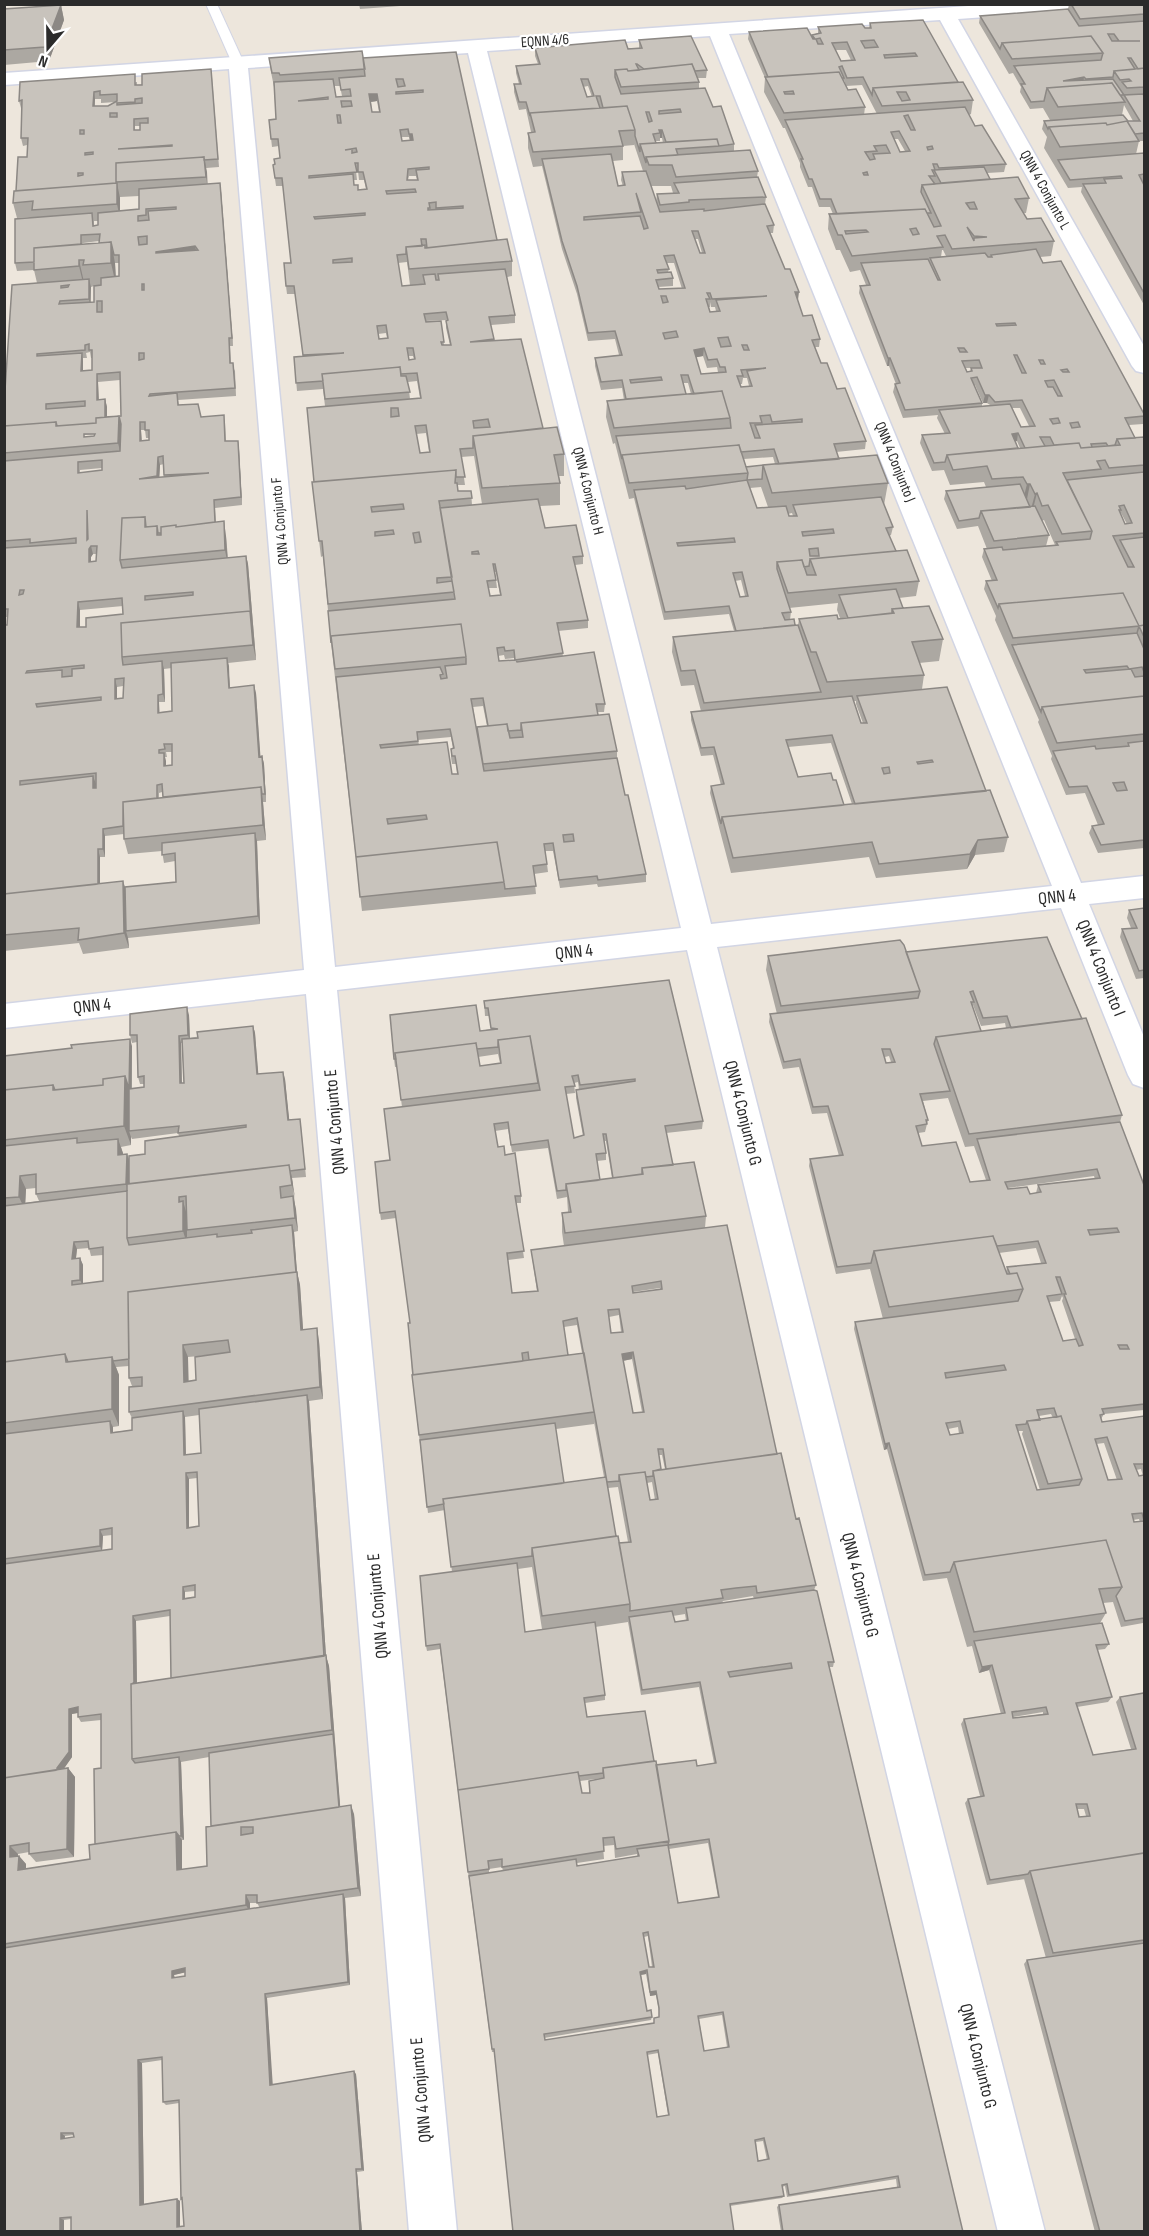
<svg xmlns="http://www.w3.org/2000/svg" width="1149" height="2236" font-family="'Sofia Sans Condensed',sans-serif">
  <style>
    .lines { fill: none; stroke-linecap: round; stroke-linejoin: round }
    .lane-casing { stroke: #d2d5e4; stroke-width: 2 }
    .street-casing { stroke: #d2d5e4; stroke-width: 3 }
    .lane { fill: #fff; fill-rule: evenodd }
    .street { fill: #fff; fill-rule: evenodd }
    .wall { fill: #aca8a2; fill-rule: evenodd }
    .shaded-wall { fill: #8c8884 }
    .building { fill: #c8c3bc; stroke: #8c8884; stroke-width: 1.5; fill-rule: evenodd }
    .labels { text-anchor: middle; dominant-baseline: central; stroke-width: 4.5; stroke-linejoin: round; paint-order: stroke }
    .far-street-label { font-size: 15px; fill: #2b2b2b; stroke: #fff }
    .street-label { font-size: 18px; fill: #2b2b2b; stroke: #fff }
  </style>
  <rect width="100%" height="100%" fill="#ede6dc"/>
  <g class="lines">
    <g class="lane-casing">
      <path id="lane" d="M206,4H217L244,63L242,65L238,66L232,63Z"/>
    </g>
    <g class="street-casing">
      <path id="street" d="M997,4H1095L1093,8L1086,10L958,19L1144,346V373L1136,371L1132,366L940,20L729,34L1081,883L1144,876V898L1089,904L1144,1037V1088L1133,1084L1128,1075L1061,908L717,947L1045,2232H998L687,950L337,990L457,2232H409L306,994L4,1028V1004L304,970L229,69L4,85V73ZM710,36L1052,886L711,924L487,51ZM468,53L681,928L335,967L248,68Z"/>
    </g>
    <use href="#lane" class="lane"/>
    <use href="#street" class="street"/>
  </g>
  <path class="wall" d="M359,4H427L360,9Z
    M1069,4H1144V141H1139L1136,154L1144,153V182H1143L1144,185V305L1081,192L1082,187L1068,188L1044,148L1047,137L1042,129L1044,121L1050,120L1043,108L1030,109L1020,92L1021,87L1013,73L1009,74L979,23L980,16L1068,9ZM1124,105L1133,121H1128L1122,115Z
    M61,5L64,20L49,61L4,65V9Z
    M923,20L958,82L973,100L971,114L969,115L975,126L1006,164L1004,172L987,173L990,179L1029,198L1026,213H1023L1027,219L1054,241L1051,256L1040,257L1043,263L1144,414L1143,424L1129,425L1135,438L1144,437V848L1098,853L1089,833L1092,826L1098,825L1085,793L1066,795L1051,759L1052,756L1038,722L1039,720L995,620L996,616L984,589L986,581H992L982,557L984,549H987L978,526L957,529L944,499L946,491L986,487L984,482L950,485L944,470L932,471L920,443L922,435L945,434L937,418L938,415L903,418L893,392L895,384H896L889,366H887L859,293L860,286L866,285L860,270L850,272L840,250H836L828,229L829,214H833L830,207H819L812,187H808L800,167V163L785,128H783L764,92L765,78L748,39L749,32L812,38V35L818,33V27L865,28H869L870,23ZM836,50H846L851,60L841,61ZM844,80L846,86L862,85L877,114L864,115L865,107L848,90L843,81ZM894,139H898L905,151L900,152ZM942,250H943L946,256L941,257ZM966,368H977H971L970,372H967ZM974,385H975L983,403H987L990,405L982,406V403ZM1012,408H1020L1029,426L1021,427ZM1017,441L1020,448H1018L1015,442ZM1120,513H1121L1127,524H1125ZM1044,520L1055,545L1046,546L1049,535L1042,521Z
    M639,40L707,70L706,78H698L699,82V89L713,107L734,144V151L758,171L757,177L766,197L765,204L774,225L773,233H770L798,300H797L803,316L820,339L819,347H815L821,363L837,389L866,441L865,449L836,452L839,459L888,483L884,505L893,527L891,535L889,536L896,551L919,581L916,596L899,598L903,608L943,639L939,661L919,663L924,675L922,689L986,791L1008,837L1004,852L975,855L967,869L876,878L869,857L731,873L710,793L711,786L721,785L713,755L701,756L691,720V712L701,711L694,685L681,686L672,652L673,637L734,631L729,614L664,620L634,498L629,499L615,443L613,444L606,417L607,401L624,400L622,388L601,390L595,366V358L619,355L615,339L588,341L577,294L562,249L542,166L533,167L528,148V133L531,132L526,109L519,110L514,92V84H519L516,73V66L538,64L535,56V48H639ZM588,86L592,97H587L583,87ZM660,138H662L663,143H656V141H660ZM634,144L643,171L622,172L621,180L623,186H618L613,161L623,160V146L634,145ZM651,186H671L673,193L657,194L656,202ZM694,239H698L702,253H700ZM667,263H674L682,289H659L658,287L673,286V278L668,272L669,269ZM710,302L711,307H715L716,311L710,312L709,307H710ZM703,356L707,368L717,367L718,372L701,374L696,357ZM743,378H747L749,386L741,387L740,384H742ZM683,383H688L691,394H686ZM773,457L775,464L746,467L744,459ZM761,487L768,507L757,508L750,488ZM792,513L793,516H789L788,514ZM741,580L745,596L740,597L735,581ZM838,603L837,610L840,618L799,619L798,625H795L790,620L791,612L789,608ZM854,701H856V704L863,723H861ZM831,743L852,804L844,805L833,780L798,777L788,747Z
    M456,52L497,240L512,261V276L507,277L515,315V323L491,325L494,340L543,428L564,454V476H559L560,483V505L540,506L545,528L583,556V564L575,565L588,620V628L558,631L563,656L605,704L604,712H598V715L617,751V758L625,795L646,874V882L598,887L597,884L560,888L553,851H545L547,864L548,872L534,874L536,894L362,911L331,643L323,556L321,557L312,482H314L325,406L323,389L297,391L294,357H303L295,294H287L286,286L291,263L283,186H276L273,165L275,164L280,158L279,146L272,147L269,120L276,119L274,87L271,72L269,58H363ZM334,86H340L342,96L336,97ZM377,101L379,112H372L371,102ZM402,137H409L410,140L402,141ZM356,171H358L359,180H364L366,189L358,190L354,185L353,180H357ZM409,176H416L417,180H408ZM407,262L410,285L424,283L402,286L398,263ZM447,320L446,321V328L450,345H444L441,321H425ZM386,333L387,338L379,339L378,334ZM408,356H413L414,359L409,360ZM417,381L420,398L410,399L408,382ZM426,433L429,452L420,453L416,434ZM474,456L482,504L472,505L471,491H458L457,485H465L461,457ZM495,572H496L500,595L490,596L488,588H497ZM504,655L505,659L514,658V660L499,661L498,656ZM483,706L487,726L477,732L473,707ZM451,737L453,749H451V757L452,764H456L457,774H452L419,745L418,740Z
    M212,77L219,167L206,168L207,184L221,191L233,346H230L231,363L235,371L236,396L178,400L179,405L201,417L225,423L226,441H238L239,449L242,505L215,508L216,522L226,536L228,558L246,556L248,564L256,660L228,663L230,687L256,693L260,756H262L264,764L266,802H263L266,840L257,841L260,924L128,938L129,948L83,954L79,943L4,951V625H7V617H4V405L37,283L34,270L17,271L15,263L34,218V217L17,218L13,203L27,157V145L23,146L21,138L22,108H21L19,101L137,82V85ZM95,99H101V103L116,102L108,106H95ZM135,126H140V130H135ZM139,196V209L120,211V197ZM94,221H98V225L94,226ZM99,241V243L82,244L83,243ZM115,263H119V276L116,277ZM94,286V302H91V287ZM90,352L91,358H92V370L83,371V358H87L86,353ZM120,380L121,416L107,417V407L105,399L99,400L98,382ZM141,430H145L146,438H149V440L142,441ZM95,434L94,436L84,437V435ZM164,464V477L159,478L160,465ZM102,468V470L80,473V470ZM93,554H97L96,561H91V557ZM123,606V614L86,627H80V610ZM172,668V711L159,712V702H165L164,669ZM123,686V698L117,699V687ZM166,752H172V765L166,766L165,757H167ZM162,792L163,797L159,798V793ZM124,834V839L128,854L162,851L164,863L175,861L176,882L125,889L100,884V857H105V836Z
    M1144,908V978L1136,979L1120,937L1122,929L1131,928L1127,918L1129,910Z
    M1047,937L1122,1115L1120,1122L1144,1185V1410L1104,1414L1101,1419L1102,1422L1144,1416V1627L1143,1623L1121,1627L1113,1602L1103,1603L1106,1613L1100,1623L1109,1644L1105,1649L1097,1650L1112,1697L1108,1702L1077,1707L1093,1755L1131,1749L1116,1702L1120,1697L1144,1693V2232H1095L1024,1964L1027,1960L1046,1958L1024,1879H1025L987,1885L965,1803L968,1799L980,1796L961,1724L964,1719L1001,1714L989,1670L979,1673L972,1646L967,1647L947,1578L923,1581L887,1449L884,1450L854,1329L855,1322L883,1319L870,1269L836,1274L809,1166L810,1159L839,1156L827,1113L812,1114L799,1067L783,1069L769,1022L770,1014H777L766,970L768,956L906,952ZM973,1005L981,1026L1005,1023L1006,1028L981,1031L972,1006ZM889,1056L891,1062L886,1063L885,1057ZM948,1098L965,1147L974,1146L986,1180L970,1182L922,1146L918,1133L925,1132L928,1120L923,1101ZM1094,1176L1095,1179L1038,1185L1036,1193L1030,1194L1008,1189V1188ZM1036,1248L1041,1263L1007,1267L1006,1272L999,1253ZM1062,1296L1063,1298L1062,1301L1075,1339L1063,1341L1049,1302L1060,1301ZM1051,1414L1053,1418L1040,1420L1039,1416ZM958,1427L959,1434L950,1435L948,1429ZM1018,1431H1023L1022,1434L1040,1490H1037ZM1104,1443L1117,1480H1108L1096,1444ZM1141,1469L1143,1476H1139L1136,1470ZM1139,1519L1140,1522H1134L1133,1520ZM1043,1712V1714L1013,1718V1717ZM1077,1809H1084L1086,1816L1079,1817Z
    M669,980L703,1121L702,1129L666,1133L673,1165L706,1216L705,1228L777,1454L816,1585L814,1590L834,1662L833,1667H829L963,2232H781L777,2207L779,2205L897,2187L896,2179L787,2197L785,2186L782,2187L784,2196L782,2198L730,2206L495,2052H492L468,1872L440,1649L427,1651L426,1646L452,1572L445,1510L428,1513L412,1375L410,1323L396,1218L381,1220L380,1213L402,1107L397,1067H395L394,1059L480,1031L491,1029L489,1016H485L484,1001ZM498,1054L500,1063L480,1066L478,1057ZM578,1082L579,1090H576V1098L583,1136L574,1138L566,1094L575,1093L574,1083ZM508,1129L512,1152L548,1148L557,1199L567,1197L568,1212L562,1213V1232L564,1246L531,1250L537,1291L512,1293L508,1260L524,1258L516,1203H521V1196L505,1155L498,1147L495,1131ZM604,1141H606L612,1178L600,1180L597,1161L606,1160V1153ZM660,1288V1289L633,1293V1292ZM619,1315L621,1332L611,1333L609,1317ZM577,1325L582,1353L568,1355L564,1327ZM632,1359L642,1412L633,1413L623,1361ZM594,1422L604,1477L564,1483L556,1429L594,1424ZM659,1455H662L665,1469H661ZM652,1482L655,1500H650L647,1483ZM618,1487L628,1542L619,1543L616,1536L608,1488ZM532,1567L542,1629L525,1632L518,1569ZM753,1596L754,1599L722,1603L723,1601ZM685,1614L686,1620L675,1622L673,1616ZM628,1622L641,1695L699,1687L714,1763L697,1766L656,1765L654,1761L587,1717L585,1703L605,1700V1695L595,1627ZM603,1778L589,1781V1793H582L580,1781ZM708,1843L718,1897L678,1903L669,1849ZM614,1845L615,1858L637,1854V1856L577,1866V1863L604,1859L603,1846ZM502,1867L503,1871L489,1873V1869ZM648,1936L652,1967H649L644,1937ZM646,1974L650,1996L656,1995L659,2011V2017L653,2023L545,2040L544,2038L651,2020L652,2017L647,2011L641,1975ZM722,2015L727,2047L704,2051L699,2019ZM658,2053L668,2115L657,2117L647,2055ZM763,2141L767,2160L758,2161L756,2142Z
    M189,1015L190,1038L253,1026L255,1033L258,1074L285,1079L289,1120L301,1126L306,1177L292,1178L298,1231L294,1232L297,1272L300,1285L303,1330L319,1341L323,1399L309,1401L326,1656L329,1666L340,1807L354,1814L361,1896L345,1898L350,1985L267,1998L272,2085L356,2074L364,2171L357,2172L362,2232H71V2219L64,2220V2232H4V1056L132,1046V1089L144,1087V1084H140L138,1077L137,1042L132,1043L130,1035ZM181,1043H182L184,1083H182ZM178,1133L179,1136L145,1154L129,1159L127,1154H123L121,1147L131,1145V1137L132,1139ZM36,1188V1194L39,1201L25,1203L26,1189ZM89,1248L91,1256L103,1255V1281L83,1284V1265L80,1258H76L77,1249ZM210,1355L196,1380L188,1381V1357ZM129,1366V1378L132,1386L129,1412L132,1418V1430L113,1432V1427L119,1426V1375L116,1367ZM199,1415L201,1453L186,1455L185,1417ZM197,1478L199,1526L189,1528V1479ZM112,1535V1549L102,1551L103,1536ZM195,1591V1597L185,1598V1592ZM170,1616L171,1678L137,1683L136,1621ZM78,1713V1717L81,1722L101,1720V1768L95,1844L90,1859L26,1869V1864L19,1856H18V1854L29,1852V1854L36,1862L74,1857L75,1777L68,1768L63,1769L72,1757V1714ZM209,1757L211,1826L207,1866L182,1870V1840H184L181,1762ZM250,1903H257L260,1908L250,1909ZM185,1972V1976L175,1978L174,1975ZM162,2060L163,2102L166,2105L179,2103L181,2199L182,2200L184,2226L180,2227V2201L177,2199L144,2204L142,2063ZM74,2135V2137L65,2139V2136Z"/>
  <path class="shaded-wall" d="M61,5L64,20L49,61L45,47Z
    M1084,77L1083,85L1063,81Z
    M94,92L95,99L94,114L93,106Z
    M369,94H377V101L370,102Z
    M659,130H662V138H660V133Z
    M409,134H412L413,141L410,142Z
    M204,157L207,172L208,192L206,177Z
    M117,183L120,198V219L117,204Z
    M220,183L221,191L233,346L232,338Z
    M111,242L115,263L116,285L111,263Z
    M195,246L197,254L157,259L156,252Z
    M79,260L84,282V287L79,266Z
    M89,279L91,287L90,307L89,299Z
    M795,292H799L798,300H794Z
    M704,348L703,356L693,358L694,350Z
    M82,353L83,361V379L81,371Z
    M888,358H890L889,366H887Z
    M97,374L98,382L99,408L97,400Z
    M985,395H989L987,403H983Z
    M105,399L107,407V425L105,417Z
    M119,416L123,432L122,459L118,443Z
    M140,422L141,430L142,449L140,441Z
    M1018,433L1017,441L1010,442L1012,434Z
    M238,441L239,449L242,505L241,497Z
    M158,457L160,465L159,484L141,487Z
    M1027,484H1030L1027,499L1023,500Z
    M1037,493L1033,509H1031L1035,494Z
    M224,521L226,536L228,566L225,550Z
    M91,546L93,554L91,557V570L89,562V549Z
    M246,556L248,564L256,660L253,645Z
    M78,602L80,610V635L77,627Z
    M227,658L229,666L230,696L229,688Z
    M162,661L164,669L165,702L163,694Z
    M115,679L117,687V707L115,699Z
    M254,685L256,693L261,764L259,757Z
    M158,695L159,702L160,721L158,713Z
    M164,753L166,761V774L164,766Z
    M262,756L264,764L266,802L265,794Z
    M93,776L96,784L95,796L93,788Z
    M261,787L263,802L266,840L263,825Z
    M103,829L105,836V857L103,849Z
    M255,833L257,841L260,924L258,916Z
    M978,840L975,855L967,869L970,854Z
    M98,849L100,857V899L98,891Z
    M123,881L128,896L126,931L128,938L129,948L124,933Z
    M187,1007L189,1015L190,1042L188,1035Z
    M253,1026L255,1033L259,1082L257,1074Z
    M179,1036L181,1043L182,1091L180,1083Z
    M130,1039L132,1046L131,1131H129L131,1137V1145L124,1126L125,1076Z
    M283,1072L285,1079L290,1127L288,1120Z
    M118,1139L123,1153V1168L118,1155Z
    M127,1154L131,1168L129,1191L126,1184Z
    M289,1165L292,1178L295,1198L292,1185Z
    M20,1176L26,1189L25,1210L19,1197Z
    M293,1196L296,1209L298,1231L295,1218Z
    M179,1197L183,1209V1201L187,1215V1244L183,1231Z
    M292,1225L294,1232L297,1273V1272L300,1285L304,1343L301,1330Z
    M74,1242L77,1249L75,1266L72,1259Z
    M80,1258L83,1265V1286L80,1280Z
    M317,1328L319,1341L323,1399L320,1387Z
    M183,1345L188,1357L189,1394L184,1382Z
    M633,1352L632,1359L622,1361V1354Z
    M112,1357L119,1375V1426L112,1409Z
    M307,1395L309,1401L326,1656L329,1666L341,1816L339,1812L333,1734L332,1730L325,1661Z
    M183,1411L185,1417L186,1461L184,1455Z
    M110,1421L113,1427V1439L111,1433Z
    M889,1443L887,1449L884,1450L885,1444Z
    M186,1473L189,1479V1534L187,1528Z
    M100,1530L103,1536L102,1552L100,1546Z
    M183,1587L185,1592V1604L183,1599Z
    M133,1616L136,1621L138,1758H135Z
    M992,1665L989,1670L979,1673L982,1667Z
    M78,1707L82,1712L72,1714V1757L61,1773L62,1780L57,1768L69,1709Z
    M179,1757L181,1762L184,1840L181,1836Z
    M68,1768L75,1777L74,1857L67,1849Z
    M351,1805L354,1814L361,1896L358,1888Z
    M176,1832L182,1840V1879L177,1870Z
    M10,1846L18,1854L17,1865L10,1857Z
    M19,1856L26,1864V1878L18,1870Z
    M343,1894L345,1898L350,1985L348,1982Z
    M246,1895L250,1903V1913L246,1905Z
    M185,1968L187,1972L174,1975L175,1982L172,1978V1971Z
    M647,1970L646,1974L640,1975V1972Z
    M656,1991V1995L650,1996V1992Z
    M265,1994L267,1998L273,2088L270,2085Z
    M138,2060L142,2063L144,2207L140,2205Z
    M354,2071L356,2074L364,2171L362,2169Z
    M61,2133L65,2136L64,2142L61,2139Z
    M356,2169L357,2172L362,2232H360Z
    M177,2199L180,2201V2229L177,2227Z
    M60,2218L64,2220V2232H60Z"/>
  <path class="building" d="M1071,4H1144V14L1080,19Z
    M61,5L45,47L4,50V9Z
    M1068,9L1079,26L1144,21V68L1138,69L1131,58H1128L1135,69L1114,71L1113,77L1086,79L1084,77L1063,81L1113,79L1124,95H1120L1112,83L1047,88L1044,101L1031,102L1021,84H1025L1014,66L1101,60L1103,53L1091,36L1002,43L1000,49L980,16ZM1108,34H1114L1119,41H1140H1112Z
    M923,20L958,82L873,88L872,95L863,77L847,78L842,66L839,67L844,78H842L839,72L768,77L749,32L807,28L813,39H815L812,35L821,33L818,27L862,24L865,28H871L870,23ZM820,38L823,44H818L816,39ZM874,40L878,47L865,48L861,41ZM847,42L855,60L841,61L832,43ZM915,53L917,56L885,58L884,55Z
    M691,36L707,70L695,71L692,64L644,69L637,64H636L639,70L628,71L627,69L615,70V77L621,94L705,88L713,107L721,106L734,144L719,146L717,139L666,142L662,130H659L660,133L653,134L656,143L640,144V152L635,136V130L627,106L603,108L600,96H596L600,108L530,113V116L526,102H519L514,84H521L516,66L540,64L535,48L625,40L628,49L642,48L639,40ZM581,79H588L594,96L587,97ZM680,109L681,112L659,114V111ZM646,112H649L652,121L649,122Z
    M1091,36L1103,53L1012,59L1002,43Z
    M362,51L365,69L280,75L279,73H272L269,58Z
    M456,52L497,240L427,248L426,239H421L422,246L406,247V254L397,255L402,286L425,284L423,275L435,274L436,280H439L438,274L505,269L515,315L489,317L494,339L470,342L521,339L543,428L473,436V448L460,449L465,477H456V470L314,482L307,408L421,398L417,373L401,374L400,367L322,374L323,381L296,383L294,357L344,353L303,355L294,286H286L284,263H291L282,178H275L273,165L275,164L274,159L280,158L278,139H271L269,120L276,119L274,82L333,79L336,97L351,96L350,89L341,90L339,78L365,76L363,58ZM396,79H403L405,86L398,87ZM423,90V92L396,94V92ZM369,94H377L380,112H372ZM328,97V99L298,101ZM341,101H351L352,106L342,107ZM337,115H340L341,123H338ZM408,129L409,134H412L413,140L402,141L400,130ZM356,148L357,152L352,153V149L345,150ZM355,163H358V172H363L367,189L358,190V185H354L353,174L309,178V176L357,172ZM429,167V169L416,170L418,180H407L408,169ZM415,189L416,192L387,194L386,191ZM436,202V208L463,206V208L428,210V208H430L429,203ZM365,213V215L315,219L314,217ZM352,258V262L333,263V260ZM446,312L448,320L446,321L451,345H442L441,342H444L441,321L426,322L424,314ZM386,325L388,338L379,339L377,326ZM407,348H413L415,359L409,360ZM391,408H398L399,416L391,417ZM488,419L490,427L474,428L473,421ZM426,425L430,452L420,453L415,426Z
    M692,64L699,82L621,87L615,70L627,69L628,71Z
    M1144,68V87L1127,88L1122,82L1131,81L1129,79L1120,80L1114,71Z
    M211,69L218,159L204,160V157L116,163V183L16,191L18,157H27L28,138H21L22,100L19,101L20,82L135,74V85H142V74ZM100,91V95L117,94V101L108,106H93L94,92ZM142,98V103L117,105V103L135,102V99ZM110,113H117V117H110ZM148,118V123H140V130H134V119ZM80,130H84V134H80ZM172,145V146L118,149ZM93,152V154L85,155V153ZM78,173H83V175L78,176Z
    M839,72L848,90L856,89L865,107L784,113L765,77ZM793,91L794,94H785L784,92Z
    M963,82L973,100L882,106L873,88ZM897,92H906L910,100L902,101Z
    M1112,83L1125,102L1058,107L1047,88Z
    M1143,94L1144,96V133L1135,134L1127,121L1107,125L1106,123L1049,127L1048,129L1044,121L1123,115L1128,121H1140L1124,95Z
    M627,106L635,130L619,131L623,146L533,152L528,133L535,132L530,113Z
    M965,107L975,126L982,125L1006,164L939,168L937,164H933L935,170L984,167L990,179L941,183L934,170H932L935,176H929L935,184L922,185L921,192L931,213H927L925,209L837,214L831,199H820L812,179H809L801,159H803L785,120ZM908,115L915,130H911L904,116ZM899,131L910,151L900,152L891,132ZM886,145L890,153L873,154L875,159L870,160L865,152L877,151L874,146ZM932,146L933,149L928,150L927,147ZM867,172L868,175H864L863,173Z
    M1127,121L1139,141L1060,147L1049,127L1106,123L1107,125Z
    M717,139L719,146L676,149L678,155L646,157V163L640,144Z
    M750,150L758,171L676,177L672,165H649L646,157Z
    M1144,153V174L1139,175L1144,185V293L1083,184L1106,183L1104,179L1122,178L1121,176L1070,180L1058,160Z
    M611,154L618,186L625,185L622,172L646,171L660,212L704,209V211L765,204L774,225L767,226L785,269H790L799,292H795L803,316L812,315L820,339L812,340L821,363H827L837,389L845,388L866,441L834,444L839,459L779,464L774,449L741,452L739,445L622,455V459L616,436L731,428L730,418L722,391L694,394L688,375H681L686,394L626,399L622,380L601,382L595,358L622,355L615,331L588,333L577,286L562,241L542,159ZM636,193L648,228L644,229L640,216L584,220V217L641,212ZM692,231H698L705,253H700ZM674,255L685,288L659,289L656,280L673,278L671,272L658,273L657,270L669,269L664,256ZM707,293H710L712,299L767,296L716,300L720,311L710,312L706,299H710ZM661,296H666L668,302L663,303ZM676,331L678,337L665,339L663,333ZM728,337L731,346L721,347L718,338ZM742,345H747L749,350H744ZM704,348L708,360L717,359L720,367H725L726,372L701,374L694,350ZM766,368L747,371L752,386L741,387L737,376H743L741,370ZM661,377L662,380L631,383L630,380ZM770,415L772,422L802,419V422L755,425L760,438H755L750,423H762L760,416Z
    M204,157L206,177L116,182V163Z
    M758,177L766,197L689,200V202L660,205L657,194L679,193L674,183Z
    M1018,177L1029,198L1015,199L1027,219L1041,218L1054,241L952,249L945,235L937,236L943,247L852,256L842,235H838L829,214L925,209L934,227L941,226L922,185ZM974,202L977,209H970L966,203ZM967,227L974,236L987,237L974,238V241ZM916,228L919,234L913,235L910,229ZM866,230L868,232L846,234L845,231Z
    M117,183V204L32,210L33,201L13,203L14,191Z
    M220,183L232,338H229L230,363H233L235,388L150,394L149,396L177,393L178,405L198,404L201,417L224,415L225,441H238L241,497L214,500L215,522L176,527V525L161,527V533H158L157,526L146,527L145,517L122,518L120,560L122,568L246,556L251,619L250,611L121,623L122,657L123,665L162,661L163,694L158,695V713L172,711L171,663L227,658L229,688L254,685L259,757L262,756L265,794H262L261,787L163,797L162,784L157,785V798L123,802V826L103,829V849H98V884L4,894V625H7L8,609H4V548L76,543V538L30,543V539L4,541V461L120,451L121,424L119,416L96,418V423L57,426L56,422L4,426V405L12,285L89,279V299L60,301L59,304L94,302V286L101,285V278L119,276V255H114L111,242L99,243L100,234L81,235V244L34,248V262L15,263V219L92,213L93,226L98,225V213L139,209V189ZM176,207V209L148,211L149,220L138,221V216L146,215V209ZM147,236V244L139,245L138,237ZM195,246L198,250L156,253V252ZM142,284H144V290H142ZM69,285L68,287L61,288V286ZM97,301H102V312H97ZM89,344V350H92V370L81,371L82,353L37,356V354L85,350V345ZM139,353H144V359L139,360ZM120,372L121,416L105,417V399L97,400V374ZM85,401V406L46,409V404ZM140,422H145V430H149V440L140,441ZM163,456L164,475L209,473L139,479L157,476L158,457ZM102,460V470L78,473V462ZM87,510L88,539L87,540ZM91,546H97L96,561L89,562V549ZM20,590H24L23,594L19,595ZM193,592V595L145,600V596ZM122,598L123,614L86,618V627H77L78,602ZM84,665V668L72,669V676L62,677V670L26,673L27,671ZM124,678L123,698L115,699V679ZM101,697V700L37,707L36,704ZM164,744H172V765L164,766V753H159V750L165,749ZM96,773V788H93V776L20,785V781Z
    M507,239L512,261L409,269L406,247L425,245V248Z
    M111,242V263L83,265L84,260H79V266L34,270V248Z
    M1036,249L1043,263L1061,261L1144,414V416L1125,418L1135,438L1117,439L1115,445L1108,446L1106,443L1091,444L1092,447L1081,448L1079,443L1054,445L1050,437H1040L1045,446L1025,448L1018,433L1012,434L1018,448L947,455L945,462L934,463L922,435L950,433L939,410L1010,404L1021,427L1035,426L1022,400L995,402L989,395H985L977,377L971,378L982,403L905,410L895,384L900,383L890,358H888L860,286L870,285L861,263L928,259L938,280H940L930,258L985,253L988,257H992L991,255ZM1015,323L1016,325L997,326L996,324ZM958,348H964L967,352H960ZM1014,355H1017L1026,373H1022ZM979,360L982,368H971L972,371L967,372L962,361ZM1039,360H1043L1045,364H1041ZM1067,369L1069,372H1063L1061,370ZM1054,380L1062,396H1058L1053,387H1048L1045,381ZM1058,418L1060,423L1053,424L1050,419ZM1078,422L1080,427L1072,428L1070,423Z
    M400,367L401,376H406L410,392L325,399L322,374Z
    M722,391L730,418L614,428L607,401Z
    M119,416L118,443L4,453V426L56,422V426L96,423V418ZM84,434H95L94,436L84,437Z
    M557,427L564,454L554,455L560,483L482,488L473,436Z
    M1144,437V465L1109,468L1105,460L1097,461L1101,469L1063,473L1092,531L1062,534L1048,505L1042,506L1037,493L1035,494L1030,484H1027L1023,477L992,479L987,466L953,470L947,455L1079,443L1081,448L1120,445L1117,439Z
    M739,445L748,473L629,483L622,455Z
    M877,455L888,483L772,493L763,465Z
    M763,465L762,479L747,480L748,473L746,467Z
    M456,470L455,483H457L458,491H471L472,498L439,501L452,577L437,578V583L452,581L454,592L328,604L322,541H319L312,482ZM403,504L404,509L372,512L371,507ZM393,530L394,534L375,536V532ZM419,532L421,542L415,543L413,533Z
    M1144,472V533L1113,536L1128,567H1134L1120,540L1144,537V625L1139,626L1137,633L1144,649V672L1142,667L1129,669L1127,666L1084,670L1086,673L1131,669L1135,677L1144,676V696L1042,707L1041,712L1012,645L1137,633L1139,626L1123,593L999,604L998,608L986,581L997,580L984,549L1002,547L1003,550L1058,545L1056,542L1090,539L1092,531L1067,480ZM1124,505L1132,523L1125,524L1119,510H1121L1119,506Z
    M747,480L757,508L786,506L789,516H797L793,505L881,497L893,527L886,528L896,551L810,559L809,566L804,567L802,560L777,562V569L791,612L782,613L785,620L794,619L795,625L736,631L729,606L665,612L634,490L685,486L686,489ZM833,529L834,533L803,536L802,532ZM734,538L735,542L678,546L677,543ZM818,548L819,556H810L809,549ZM742,572L748,596L740,597L733,573Z
    M1020,484L1030,507L981,511L979,518L959,521L946,491Z
    M538,499L545,528L576,525L583,556L573,557L588,620L557,623L563,653L515,660L514,650L505,651L504,647L497,648L499,661L516,660L517,662L594,652L605,704H596L598,715L521,723V730L508,731L507,724L488,726L483,698L471,699L484,771L617,758L625,795H628L646,874L598,880L597,876L559,880L553,843L544,844L547,864L533,866L536,886L505,889L504,882L497,842L356,857L336,677L440,667L443,674L440,675L441,679L447,678L445,666L466,664V657L461,624L331,636V643L328,611L455,599L440,508ZM478,551L479,554H472V552ZM493,564H495L501,595L490,596L487,581L496,580ZM450,729L454,748L451,749L452,756H455L458,774H452L447,742L381,748L380,745L418,741L417,732ZM426,815L427,819L388,824L387,819ZM573,834L574,841L564,842L563,835Z
    M1035,506L1049,535L994,541L981,511Z
    M145,517V527L157,526V535H161V527L176,525V527L224,521L225,550L120,560L122,518Z
    M907,550L919,581L788,593L777,562L802,560L807,575H816L810,559Z
    M896,589L903,608L892,609V613L848,618L839,595Z
    M1123,593L1139,626L1013,638L999,604Z
    M929,606L943,639L912,642L924,675L827,682L816,652H811L799,619L837,615L838,619L894,613L892,609Z
    M250,611L253,645L122,657L121,623Z
    M461,624L466,657L335,669L331,636Z
    M798,625L821,692L704,703L695,670L681,671L673,637Z
    M1144,625V637L1139,626Z
    M947,687L986,791L855,804L832,735L786,740L798,777L831,773L833,780H836L844,805L722,817L721,824L711,786L724,784L714,747L701,748L691,712L852,696L861,723H867L857,696ZM932,760L933,762L918,764L917,762ZM889,767L890,773L884,774L882,768Z
    M1144,696V734L1057,743L1042,707Z
    M609,714L617,751L483,764L477,727L507,724L510,738L523,737L521,723Z
    M1144,741V840L1101,845L1092,826L1104,824L1087,786L1069,787L1053,751L1095,746L1096,749L1129,746L1128,743ZM1124,782L1127,790L1117,791L1113,783Z
    M261,787L263,825L124,839L123,802Z
    M990,790L1008,837L978,840L970,854L879,864L872,842L733,858L722,817Z
    M255,833L258,916L126,931L125,887L176,882L175,853L162,855V843Z
    M497,842L504,882L360,897L356,857Z
    M123,881L124,933L78,940L79,928L4,935V894Z
    M1144,908V970L1139,971L1122,929L1137,928L1129,910Z
    M1047,937L1082,1019L1011,1028L1007,1016L983,1018L973,991L970,992L974,1002H971L981,1031L936,1037L934,1044L950,1091L920,1094L928,1120H926L927,1124L916,1126L922,1146L956,1142L970,1182L990,1180L977,1139L1120,1122L1144,1185V1404L1102,1409L1104,1414L1100,1415L1102,1422L1144,1416V1464H1134L1139,1476L1144,1475V1520L1142,1513L1132,1514L1134,1522L1144,1521V1618L1125,1621L1116,1596L1122,1587L1106,1540L954,1562L950,1572L925,1575L889,1443L885,1444L855,1322L1018,1301L1023,1289L1017,1273L1010,1274L1007,1267L1046,1263L1038,1241L997,1246L993,1236L874,1251L871,1263L837,1267L810,1159L843,1155L828,1106L813,1107L800,1059L784,1062L770,1014L918,998L920,991L906,952ZM882,1049H890L895,1062L886,1063ZM1097,1169L1100,1178L1038,1185L1041,1192L1030,1194L1027,1187L1008,1189L1005,1182ZM1117,1228L1119,1232L1090,1235L1088,1230ZM1056,1277H1060L1066,1294H1064L1083,1345L1079,1346L1076,1339L1063,1341L1047,1296L1062,1294ZM1118,1345H1127L1129,1349H1120ZM1004,1365L1006,1370L946,1378L945,1373ZM1054,1408L1057,1417L1061,1416L1082,1479L1079,1485L1037,1490L1016,1425L1026,1424L1027,1421L1040,1420L1037,1410ZM960,1421L963,1433L950,1435L946,1423ZM1107,1437L1122,1479L1108,1480L1095,1439Z
    M900,940L904,945L920,991L781,1006L768,956Z
    M669,980L703,1121L665,1126L673,1165L642,1168V1174L613,1178L606,1134H603L606,1153L596,1154L600,1180L566,1184V1190L557,1191L548,1140L511,1145L508,1122L494,1124L498,1147L504,1146L505,1155L515,1153L521,1196H515L524,1251L507,1253L512,1293L538,1291L531,1250L727,1225L777,1454L666,1469L663,1449H658L661,1469L653,1471V1476L646,1477L645,1472L619,1475V1481L607,1482L577,1318L563,1321L568,1355L529,1360L528,1352L522,1353L523,1361L413,1375L408,1323H410L395,1211L380,1213L375,1162L390,1160L384,1109L540,1090L530,1036L498,1040V1047L477,1049L476,1043L395,1053L396,1059H394L390,1015L476,1005L480,1031L498,1029L491,1028L488,1008H485L484,1001ZM578,1075L580,1085L635,1079V1081L576,1090L584,1135L574,1138L565,1087L575,1086L572,1076ZM661,1281L662,1289L633,1293L632,1286ZM619,1309L623,1332L611,1333L608,1310ZM633,1352L644,1412L633,1413L622,1354Z
    M187,1007L188,1035L179,1036L180,1083H184L182,1039L198,1038L197,1032L253,1026L257,1074L283,1072L288,1120L300,1119L305,1169L290,1171L289,1165L129,1184V1156L145,1154V1141L246,1127V1125L178,1133L179,1126L129,1131V1089L144,1087V1076L138,1077L137,1035H130V1014Z
    M1086,1018L1122,1115L969,1134L936,1037Z
    M530,1036L538,1083L401,1100L395,1053L476,1043L480,1066L501,1063L498,1040Z
    M130,1039L129,1089L125,1076L103,1079V1085L55,1090L53,1085L4,1090V1056L72,1048L71,1045Z
    M125,1076L124,1126L4,1140V1090L53,1085V1090L103,1085V1079Z
    M77,1138V1143L118,1139V1155L127,1154L126,1184L36,1194V1174L20,1176L19,1197L4,1198V1146Z
    M694,1162L706,1216L565,1233L562,1213L571,1212L566,1184L643,1174L642,1168Z
    M289,1165L292,1185L280,1187L281,1198L293,1196L295,1218L187,1230L186,1196L179,1197V1202L183,1201V1231L127,1238V1184Z
    M127,1191V1238L129,1245L217,1234V1237L252,1233L251,1230L292,1225L296,1272L128,1292L129,1359L113,1361L112,1357L68,1362L65,1354L4,1362V1206ZM88,1241L89,1249L103,1247V1281L72,1285V1281L80,1280V1258L72,1259L74,1242Z
    M993,1236L1007,1274L1017,1273L1023,1289L889,1307L874,1251Z
    M297,1272L301,1330L317,1328L320,1387L129,1412V1387L142,1386V1377L129,1378L128,1292ZM228,1340L230,1352L195,1357L196,1380L184,1382L183,1345Z
    M584,1353L594,1412L419,1435L412,1375Z
    M65,1354L66,1362L112,1357V1409L4,1423V1362Z
    M307,1395L324,1656L171,1678L170,1610L133,1616L134,1683L131,1684L132,1759L135,1763L179,1757L181,1836H179L176,1832L95,1844L94,1769L101,1768V1714L78,1717V1707L69,1709V1752L57,1768V1770L4,1778V1564L112,1549V1528L100,1530V1546L4,1559V1434L110,1421L111,1433L132,1430V1418L183,1411L184,1455L201,1453L199,1409ZM197,1472L199,1526L187,1528L186,1473ZM195,1585V1597L183,1599V1587Z
    M1061,1416L1082,1479L1048,1484L1027,1421Z
    M555,1423L564,1483L443,1499L444,1504L427,1507L420,1440Z
    M781,1453L796,1519L799,1518L816,1585L757,1593L756,1586L736,1588L721,1590L723,1598L630,1611V1604L619,1543L631,1542L619,1475L645,1472L650,1500L658,1499L653,1471Z
    M606,1477L616,1536L532,1548V1556L451,1567L443,1499Z
    M618,1536L630,1604L542,1616L532,1548Z
    M1106,1540L1122,1587L1099,1589L1106,1613L974,1632L954,1562Z
    M517,1563L525,1632L595,1622L605,1695L584,1698L587,1717L645,1711L654,1761L603,1768V1773L579,1776L578,1772L458,1790L440,1644L426,1646L420,1576Z
    M814,1590L817,1591L834,1662H828L963,2232H783L779,2205L900,2187L898,2176L789,2195L787,2184L782,2185L784,2196L730,2204L734,2232H513L494,2049H492L469,1876L576,1859L577,1866L639,1856L637,1849L668,1845L678,1903L719,1897L709,1839L668,1845L669,1841L656,1765L696,1760L697,1766L716,1763L700,1682L642,1690L629,1617L672,1611L675,1622L688,1620L686,1608ZM791,1663L792,1668L730,1677L728,1672ZM648,1932L654,1967H649L643,1933ZM647,1970L650,1992L656,1991L659,2008V2017L654,2018V2023L545,2040L544,2034L652,2017L651,2010L647,2011L640,1972ZM723,2012L729,2047L704,2051L698,2016ZM658,2050L669,2115L657,2117L647,2052ZM764,2138L769,2159L758,2161L755,2140Z
    M1102,1623L1109,1644L1096,1645L1112,1697L1076,1703L1093,1755L1136,1749L1120,1697L1144,1693V1853L1030,1871L1028,1874L990,1880L968,1799L984,1796L964,1719L1005,1713L992,1665L982,1667L974,1641ZM1046,1707L1048,1714L1013,1718L1012,1712ZM1076,1804H1087L1090,1816L1079,1817Z
    M326,1655L332,1730L132,1759L131,1684Z
    M333,1734L339,1807L211,1826L209,1753Z
    M656,1761L669,1841L616,1849L614,1837L603,1838L604,1851L502,1867V1859L488,1861L489,1869L468,1872L458,1790L578,1772L582,1793H590L589,1781L604,1778L603,1768Z
    M68,1768L67,1849L29,1854V1843L10,1846V1857L19,1856L18,1870L90,1859L89,1845L176,1832L177,1870L207,1866L206,1827L351,1805L358,1888L257,1903V1895H246V1905L4,1944V1778ZM241,1827H253V1833L241,1835Z
    M1144,1853V1940L1053,1953L1030,1871Z
    M343,1894L348,1982L265,1994L270,2085L354,2071L362,2169H356L360,2232H71V2217L60,2218V2232H4V1948ZM185,1968V1976L172,1978V1971ZM162,2057L163,2102L179,2100L181,2199L182,2198L184,2226L177,2227V2199L140,2205L138,2060ZM61,2133H73L74,2137L61,2139Z
    M1144,1943V2232H1100L1027,1960Z"/>
  <g class="labels">
    <g class="far-street-label">
      <text transform="translate(545 41) rotate(-4)">EQNN 4/6</text>
      <text transform="translate(1045 190) rotate(61)">QNN 4 Conjunto L</text>
      <text transform="translate(895 462) rotate(68)">QNN 4 Conjunto J</text>
      <text transform="translate(588 491) rotate(76)">QNN 4 Conjunto H</text>
      <text transform="translate(280 521) rotate(-95)">QNN 4 Conjunto F</text>
    </g>
    <g class="street-label">
      <text transform="translate(1057 897) rotate(-6)">QNN 4</text>
      <text transform="translate(574 952) rotate(-6)">QNN 4</text>
      <text transform="translate(1101 968) rotate(68)">QNN 4 Conjunto I</text>
      <text transform="translate(92 1006) rotate(-6)">QNN 4</text>
      <text transform="translate(743 1113) rotate(76)">QNN 4 Conjunto G</text>
      <text transform="translate(335 1122) rotate(-95)">QNN 4 Conjunto E</text>
      <text transform="translate(860 1585) rotate(76)">QNN 4 Conjunto G</text>
      <text transform="translate(378 1606) rotate(-95)">QNN 4 Conjunto E</text>
      <text transform="translate(978 2056) rotate(76)">QNN 4 Conjunto G</text>
      <text transform="translate(421 2090) rotate(-95)">QNN 4 Conjunto E</text>
    </g>
  </g>
  <rect width="1149" height="2236" fill="none" stroke="#2b2b2b" stroke-width="12"/>
  <g transform="translate(48 48) rotate(200)" stroke="#ffffff" stroke-width="4.5" paint-order="stroke">
  <path d="M0-4.5L10 22L0 15L-10 22Z" fill="#2b2b2b"/>
  <text y="-9" font-size="16" font-weight="bold" text-anchor="middle" fill="#2b2b2b">N</text>
  </g>
</svg>
